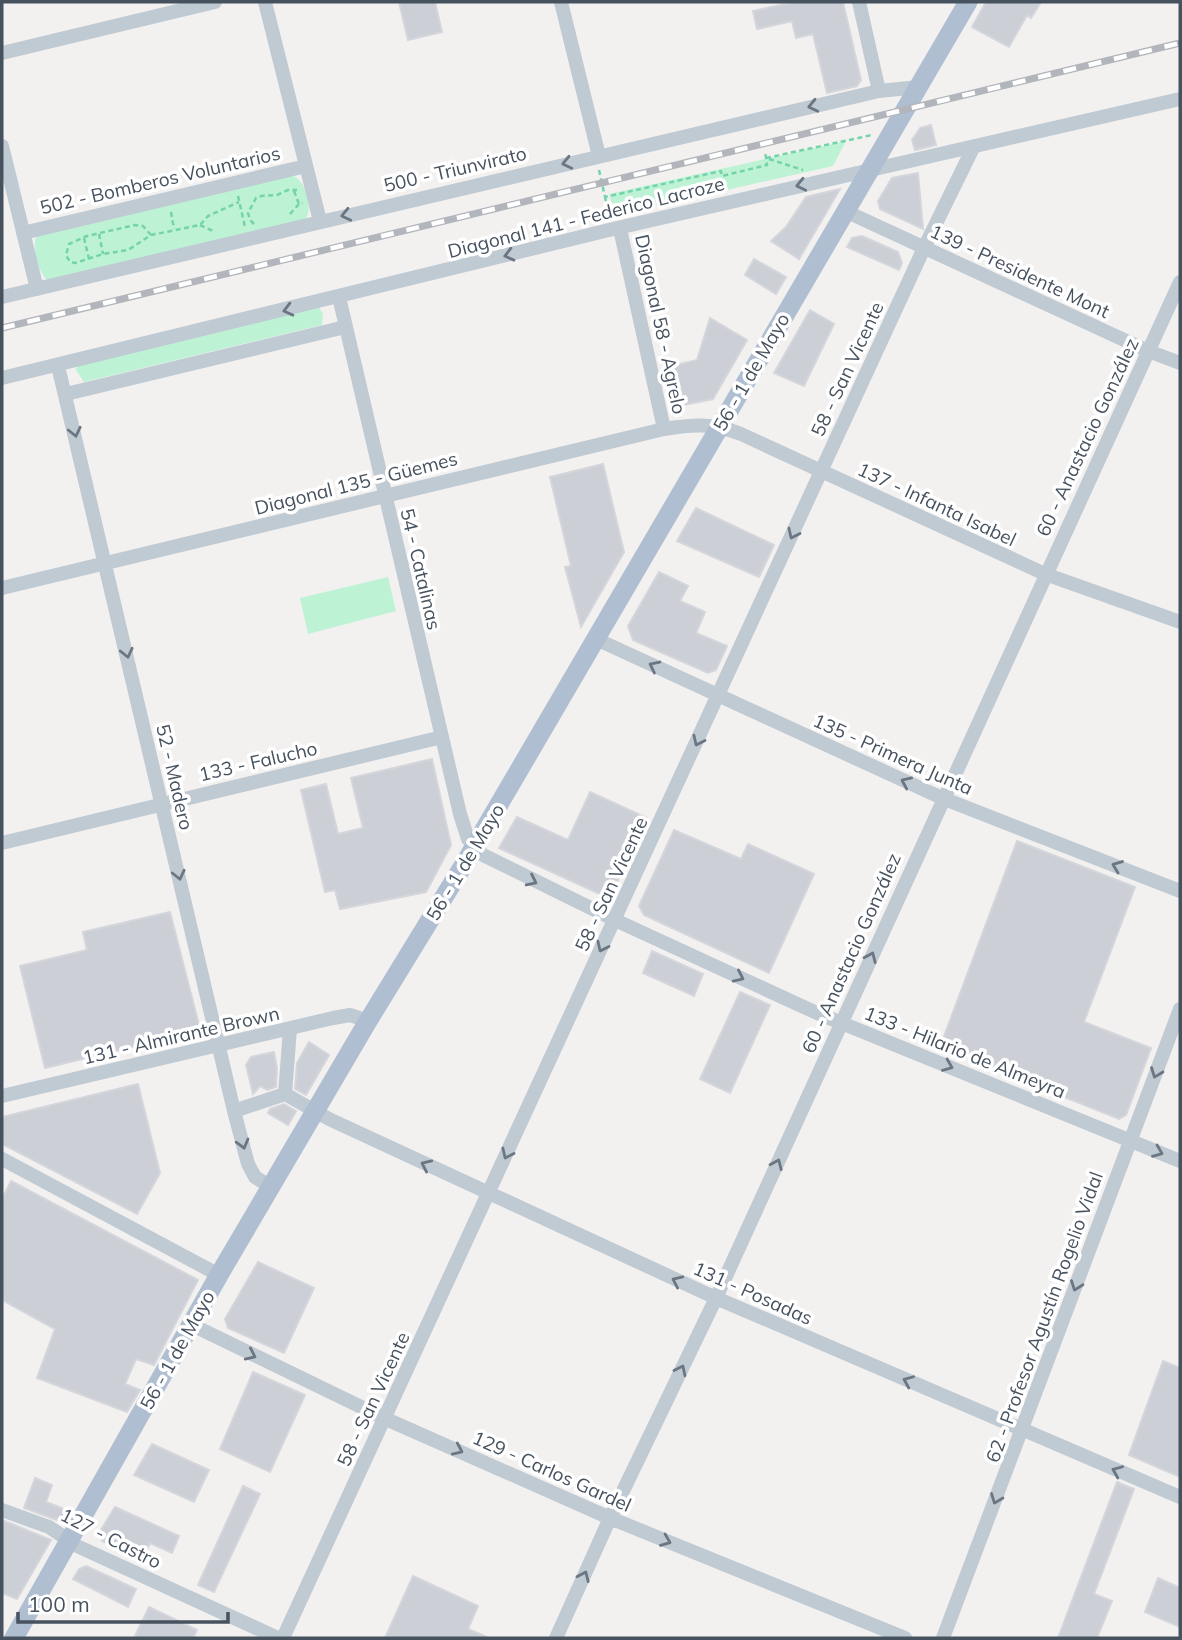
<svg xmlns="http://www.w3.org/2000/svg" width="1182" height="1640" font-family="Mulish,sans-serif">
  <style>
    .park { fill: #bdf2d5 }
    .building { fill: #cccfd6; stroke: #d4d6dc; stroke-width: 2 }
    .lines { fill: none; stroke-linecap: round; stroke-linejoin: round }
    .path { stroke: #73d3a9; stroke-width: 2.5; stroke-dasharray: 5 3.5; stroke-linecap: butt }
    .minor { stroke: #c0cad3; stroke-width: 14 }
    .major { stroke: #afbed1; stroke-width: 19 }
    .rail-casing { stroke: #b2b5bb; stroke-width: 7 }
    .rail { stroke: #fff; stroke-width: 4.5; stroke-dasharray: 13; stroke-linecap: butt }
    .oneway { stroke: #6b7682 }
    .labels { text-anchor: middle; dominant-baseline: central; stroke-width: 7; stroke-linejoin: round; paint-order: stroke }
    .street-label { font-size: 19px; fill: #47525f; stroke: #fff }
  </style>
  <rect width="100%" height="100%" fill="#f3f1f0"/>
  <path class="park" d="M846,141L833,166L615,215L609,194Z
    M290,175C306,178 313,207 306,219L47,280C38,271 32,250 36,237L39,235Z
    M318,306L323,314L322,325L84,382L76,370L78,364Z
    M388,577L396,611L308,634L300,598Z"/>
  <path class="building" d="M399,2H435L442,32L408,40Z
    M795,2H843L861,80L857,86L827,93L813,34L796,38L792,21L757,29L753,11Z
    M986,2H1041L1031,18L1027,15L1009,47L972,27Z
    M931,125L936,145L915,150L912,140L920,128Z
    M918,173L923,228V229L880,209L878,201L892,178Z
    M840,189L799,259L771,241L786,227L806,197Z
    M862,236L898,252L902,263L899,270L847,247L852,238Z
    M754,259L786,277L776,294L745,275Z
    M810,310L834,324L804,386L774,373Z
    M710,318L747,340L713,399L678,406L667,367L697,360Z
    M603,464L624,552L581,627L565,567L571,566L550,477Z
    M696,508L774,545L759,577L677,541Z
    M659,572L688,586L680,601L705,612L696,633L727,646L716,670L708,673L633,640L628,626Z
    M432,759L451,845L426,892L340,909L335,890L325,892L301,790L326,784L338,834L363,828L351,778Z
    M590,792L647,818L612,893L604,896L499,848L517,817L568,840Z
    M674,830L741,859L748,844L814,874L769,973L644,915L639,906Z
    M1017,841L1135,887L1084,1022L1151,1048L1126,1115L1119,1119L940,1047Z
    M170,912L199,1025L194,1032L45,1068L20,966L87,950L83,932Z
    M652,951L703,974L694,996L643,973Z
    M740,992L770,1005L730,1093L700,1079Z
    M309,1042L329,1055L306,1095L295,1089L297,1063Z
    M274,1052L277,1068L276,1087L267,1090L260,1086L253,1094L246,1065L251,1057Z
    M138,1084L160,1173L137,1214L2,1144V1117Z
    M284,1104L296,1111L288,1125L268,1113L270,1109Z
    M11,1181L198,1280L154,1365L136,1359L125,1384L140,1390L127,1412L37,1378L55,1329L2,1300V1199Z
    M258,1262L314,1288L284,1353L228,1328L225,1319Z
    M1163,1361L1180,1368V1477L1129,1455Z
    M253,1372L305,1395L270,1472L220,1449Z
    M152,1444L209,1470L194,1502L134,1475Z
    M35,1478L52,1485L46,1502L69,1511L62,1522L24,1508Z
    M1117,1482L1134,1489L1094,1594L1112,1601L1097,1638H1058Z
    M243,1486L260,1494L214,1592L198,1585Z
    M115,1507L179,1536L172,1553L150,1543L142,1560L102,1541L99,1533Z
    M2,1520L51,1540L17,1599L2,1593Z
    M86,1566L136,1589L128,1607L73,1579L79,1569Z
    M413,1576L478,1606L468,1629L489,1638H385Z
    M1158,1578L1180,1588V1627L1145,1612Z
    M149,1607L197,1630L193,1638H134Z"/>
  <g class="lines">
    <path class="path" d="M766,158L872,135
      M769,159L803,170
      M599,170L605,197L721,171L722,176L767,165L765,151
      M294,191L299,204
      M238,196L245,227
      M605,197L610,218
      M171,212L174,229
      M290,214L299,204L303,203
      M254,224L250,220L248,213L256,198L261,196L277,195L288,190H297
      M200,225L215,232
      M99,234L103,254
      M151,235L143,226L135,225L87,236L69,244L66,255L70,262L75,263L103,254L128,250L151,235L200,225L208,216L239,202
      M84,238L89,259"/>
    <path class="minor" d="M265,2L320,221
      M561,2L599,156
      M859,2L879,91
      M2,53L215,2
      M2,146L37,289
      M845,211L1148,351L1180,363
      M620,229L664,429
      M23,233L306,166
      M2,297L879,91L919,87
      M339,297L460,814L468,839L483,855L615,920L817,1013L1180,1161
      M58,366L234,1111L248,1164L255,1177L271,1187
      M2,378L613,229L1180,99
      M66,394L345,327
      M2,588L664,429C694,424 712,423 741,434L1045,574L1180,622
      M596,639L942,798L1180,891
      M2,843L442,737
      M290,1029L285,1094L329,1119L716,1298L1180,1497
      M2,1096L333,1018L350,1015L368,1021
      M234,1111L285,1094
      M2,1159L219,1275
      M190,1324L386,1419L610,1518L905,1638
      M2,1510L49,1527L77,1546L278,1638
      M283,1638L924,248L974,146
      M556,1638L610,1518L716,1298L1180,282
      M943,1638L1180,1009"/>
    <path class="major" d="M14,1638L219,1275L368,1021L463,866L968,2"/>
    <g class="rail-casing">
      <path id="rail" d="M2,328L1180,43"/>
    </g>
    <use href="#rail" class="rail"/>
  </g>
  <defs><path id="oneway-chevron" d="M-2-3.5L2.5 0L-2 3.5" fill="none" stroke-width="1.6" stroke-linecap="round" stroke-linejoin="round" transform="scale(1.75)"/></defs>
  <g class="oneway">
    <use href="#oneway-chevron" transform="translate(813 106) rotate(167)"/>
    <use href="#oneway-chevron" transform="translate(567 163) rotate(167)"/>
    <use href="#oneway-chevron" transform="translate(801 185) rotate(167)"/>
    <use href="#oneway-chevron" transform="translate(346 215) rotate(167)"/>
    <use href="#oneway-chevron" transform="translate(509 255) rotate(166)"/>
    <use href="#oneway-chevron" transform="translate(288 310) rotate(166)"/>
    <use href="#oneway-chevron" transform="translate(75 432) rotate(77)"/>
    <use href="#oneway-chevron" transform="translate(793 534) rotate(115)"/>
    <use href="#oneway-chevron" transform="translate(127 653) rotate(77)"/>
    <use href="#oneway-chevron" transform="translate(654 666) rotate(-154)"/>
    <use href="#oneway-chevron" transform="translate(698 741) rotate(115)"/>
    <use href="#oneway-chevron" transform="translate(906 782) rotate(-156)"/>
    <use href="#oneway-chevron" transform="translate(1117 866) rotate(-159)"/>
    <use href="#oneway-chevron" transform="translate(179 875) rotate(77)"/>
    <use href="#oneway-chevron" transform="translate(532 881) rotate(26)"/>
    <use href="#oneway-chevron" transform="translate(602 947) rotate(115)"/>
    <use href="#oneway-chevron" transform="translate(871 957) rotate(-66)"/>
    <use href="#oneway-chevron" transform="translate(739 977) rotate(25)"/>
    <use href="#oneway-chevron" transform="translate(948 1066) rotate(22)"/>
    <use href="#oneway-chevron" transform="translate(1156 1073) rotate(111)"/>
    <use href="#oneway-chevron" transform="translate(243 1144) rotate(75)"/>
    <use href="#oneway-chevron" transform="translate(1158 1152) rotate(22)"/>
    <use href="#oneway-chevron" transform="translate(507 1154) rotate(115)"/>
    <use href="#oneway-chevron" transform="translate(777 1164) rotate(-66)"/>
    <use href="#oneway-chevron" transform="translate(426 1165) rotate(-155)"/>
    <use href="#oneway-chevron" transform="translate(677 1281) rotate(-155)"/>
    <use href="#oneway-chevron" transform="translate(1076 1286) rotate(110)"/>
    <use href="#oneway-chevron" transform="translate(251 1355) rotate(25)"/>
    <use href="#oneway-chevron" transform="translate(681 1370) rotate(-64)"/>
    <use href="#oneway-chevron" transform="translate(908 1381) rotate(-157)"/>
    <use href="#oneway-chevron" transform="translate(458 1450) rotate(24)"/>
    <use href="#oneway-chevron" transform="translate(1117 1471) rotate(-157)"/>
    <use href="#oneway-chevron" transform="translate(996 1499) rotate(111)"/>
    <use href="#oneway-chevron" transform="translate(666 1541) rotate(22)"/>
    <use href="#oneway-chevron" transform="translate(584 1576) rotate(-66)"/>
  </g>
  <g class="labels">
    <g class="street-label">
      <text transform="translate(455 169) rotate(-13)">500 - Triunvirato</text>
      <text transform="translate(160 180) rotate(-13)">502 - Bomberos Voluntarios</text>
      <text transform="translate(586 217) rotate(-14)">Diagonal 141 - Federico Lacroze</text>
      <text transform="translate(1020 271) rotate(25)">139 - Presidente Mont</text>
      <text transform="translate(661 324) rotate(78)">Diagonal 58 - Agrelo</text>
      <text transform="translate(847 369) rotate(-65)">58 - San Vicente</text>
      <text transform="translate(751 372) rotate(-60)">56 - 1 de Mayo</text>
      <text transform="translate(1087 437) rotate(-65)">60 - Anastacio González</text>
      <text transform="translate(356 483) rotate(-14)">Diagonal 135 - Güemes</text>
      <text transform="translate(937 504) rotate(25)">137 - Infanta Isabel</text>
      <text transform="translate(421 569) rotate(77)">54 - Catalinas</text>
      <text transform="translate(893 754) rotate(24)">135 - Primera Junta</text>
      <text transform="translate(258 761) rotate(-13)">133 - Falucho</text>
      <text transform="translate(175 777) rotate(77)">52 - Madero</text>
      <text transform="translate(465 862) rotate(-59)">56 - 1 de Mayo</text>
      <text transform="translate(611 884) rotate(-65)">58 - San Vicente</text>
      <text transform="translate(851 953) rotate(-66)">60 - Anastacio González</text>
      <text transform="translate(181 1035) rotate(-13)">131 - Almirante Brown</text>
      <text transform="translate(965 1052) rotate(22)">133 - Hilario de Almeyra</text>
      <text transform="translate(753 1293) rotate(24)">131 - Posadas</text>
      <text transform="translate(1044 1317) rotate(-70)">62 - Profesor Agustín Rogelio Vidal</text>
      <text transform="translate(177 1350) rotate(-61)">56 - 1 de Mayo</text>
      <text transform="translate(373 1399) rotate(-65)">58 - San Vicente</text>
      <text transform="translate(552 1471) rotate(24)">129 - Carlos Gardel</text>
      <text transform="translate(111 1538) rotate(27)">127 - Castro</text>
    </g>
  </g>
  <rect width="1182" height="1640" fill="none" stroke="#47525f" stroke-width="7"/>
  <path d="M18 1612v10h210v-10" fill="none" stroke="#47525f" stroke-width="3.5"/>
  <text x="28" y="1612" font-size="21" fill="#47525f" stroke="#ffffff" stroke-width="5" paint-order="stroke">100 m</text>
</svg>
